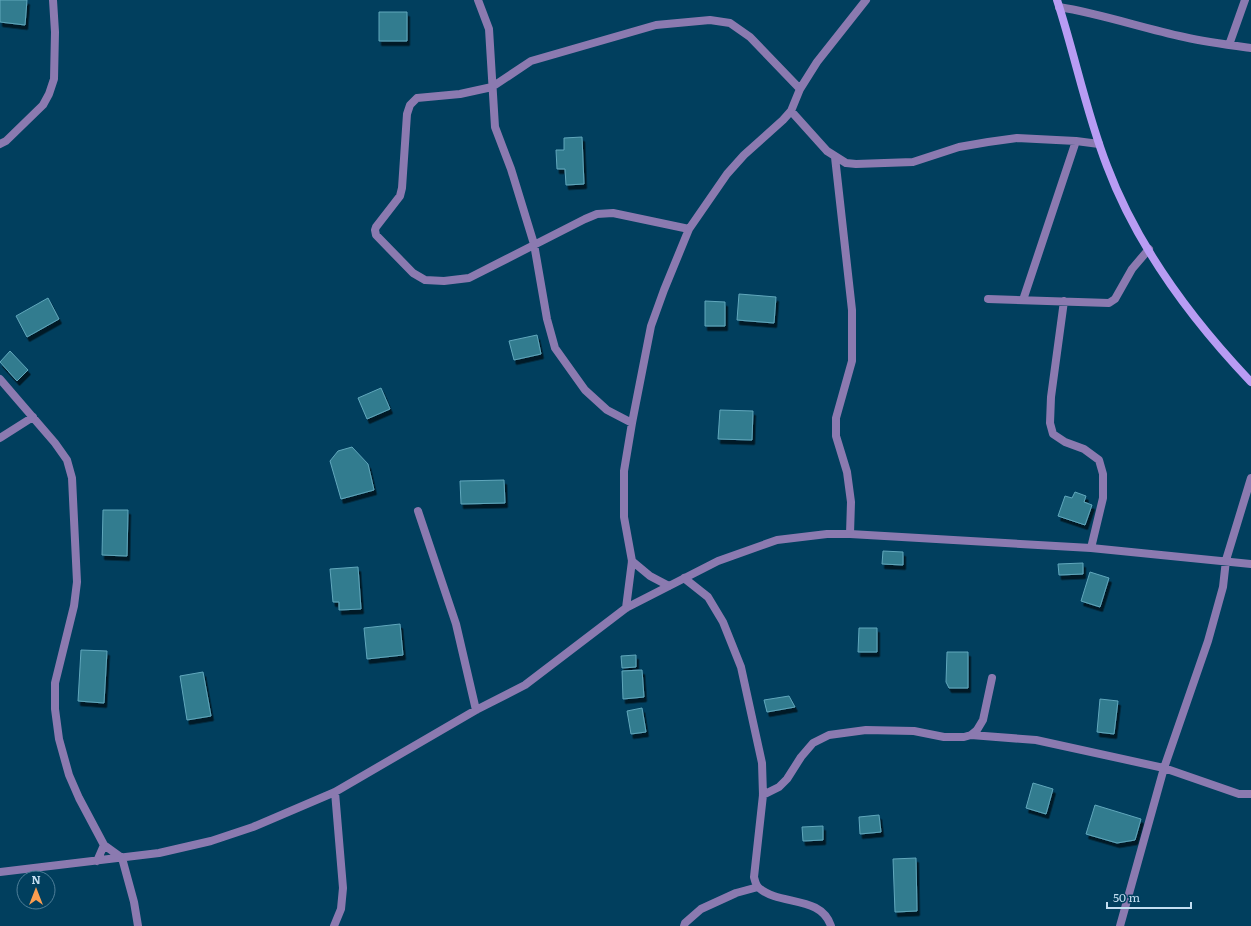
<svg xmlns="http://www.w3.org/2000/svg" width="1251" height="926" font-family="Literata,serif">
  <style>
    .building { fill: #337c8f; stroke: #60a7bc; filter: url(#shadow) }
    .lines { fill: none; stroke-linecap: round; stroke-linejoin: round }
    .street { stroke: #8b7ab0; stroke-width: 8 }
    .secondary { stroke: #b89cf3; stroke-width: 8 }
  </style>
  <defs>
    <filter id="shadow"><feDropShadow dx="2.5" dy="4.5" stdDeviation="0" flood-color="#0009"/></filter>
  </defs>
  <rect width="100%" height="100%" fill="#013f5e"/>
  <path class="building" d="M0,0H27L25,25L0,22Z
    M379,12H407V41H379Z
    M582,137L584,184L566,185L565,169H557L556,150H564V138Z
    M739,294L776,297L774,323L737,320Z
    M48,298L59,319L27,337L16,316Z
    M705,301L725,302V326H705Z
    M537,335L541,354L514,360L509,341Z
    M10,351L28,370L17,381L0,362Z
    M381,388L390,409L367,419L358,398Z
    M720,410L753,411L752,440L718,439Z
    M352,447L368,464L374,490L341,499L330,461L338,451Z
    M504,480L505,503L461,504L460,481Z
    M1075,492L1086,496L1084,502L1092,505L1085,525L1058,516L1065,496L1072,498Z
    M103,510H128L127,556L102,555Z
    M883,551L903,552V565L882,564Z
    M1083,563V574L1059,575L1058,564Z
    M358,567L361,609L339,610V602H333L330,569Z
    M1090,572L1109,578L1100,607L1081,601Z
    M400,624L403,655L367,659L364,628Z
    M859,628H877V652H858Z
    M81,650L107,651L104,703L78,701Z
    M947,652H968V688H949L946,682Z
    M636,655V667L622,668L621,656Z
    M642,670L644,697L623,699L622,671Z
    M203,672L211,716L187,720L180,676Z
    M789,696L795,707L767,712L764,700Z
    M1100,699L1118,701L1114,734L1097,732Z
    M642,708L646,732L631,734L627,711Z
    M1033,783L1053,789L1046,814L1026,808Z
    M1095,805L1141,819L1135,840L1117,843L1086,834Z
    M879,815L881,832L860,834L859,817Z
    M823,826V840L803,841L802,827Z
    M916,858L917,911L895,912L893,859Z"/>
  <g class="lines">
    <path class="street" d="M478,0L489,29L495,127L511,169L534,244L547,319L555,348L585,390L607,410L632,423
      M1059,7C1102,14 1142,28 1184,37C1206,42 1229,45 1251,48
      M1229,45L1245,0
      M791,111L827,151L846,163L856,164L913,162L959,147L988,142L1017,138L1076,141L1099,144
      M0,144L6,141L43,105L49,94L54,79L55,32L53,0
      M835,157L852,310V361L836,418V436L847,472L851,502L850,534
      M689,229L613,213L597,214L585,219L469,278L444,281L425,280L413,273L376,235L375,230L376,227L400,196L402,188L407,114L410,105L417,98L460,94L492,87L531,61L656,25L710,20L730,23L750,37L800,89
      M988,299L1109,303L1115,299L1132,269L1149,249
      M1023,300L1076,141
      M1064,301L1051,397L1050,423L1053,434L1065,442L1084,449L1099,460L1103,474V498L1091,548
      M0,379L55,443L67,460L72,478L77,582L74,606L55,683V709L59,739L69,775L79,798L104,845L122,858L134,902L138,926
      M0,438L33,417
      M418,511L456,624L476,710
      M632,561L650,576L669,586
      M684,578L708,597L723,622L741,667L762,763L763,795L754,877C755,881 756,886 759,888C780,906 821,895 831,926
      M626,608L632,561L624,517V471L632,423L651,326L664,290L689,229L727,174L744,155L783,120L791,111L800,89L817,62L866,0
      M971,735L1036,740L1164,768L1239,794H1251
      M763,795L779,787L787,779L801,757L813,743L829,735L866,730L914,731L944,737H964L971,735L977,730L983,720L992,678
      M97,861L104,845
      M0,872L159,853L211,841L253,827L335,792L476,710L525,685L626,608L718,561L777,540L827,534H850L1091,548L1251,564
      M334,926L341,909L343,888L335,792
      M684,926L685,923L701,909L736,893L758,887
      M1120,926L1164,768L1208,641L1223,587L1226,560L1251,478"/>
    <path class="secondary" d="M1057,0C1075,55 1086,112 1107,166C1137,246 1192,320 1251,382"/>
  </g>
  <g transform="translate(36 890)"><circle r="19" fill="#013f5e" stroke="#4f7f99"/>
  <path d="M0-3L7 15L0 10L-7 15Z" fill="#fb9e50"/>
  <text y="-6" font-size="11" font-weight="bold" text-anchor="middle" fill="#c3def1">N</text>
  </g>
  <path d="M1107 902v6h84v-6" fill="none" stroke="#c3def1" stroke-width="2"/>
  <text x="1113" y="902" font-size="12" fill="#c3def1" stroke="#013f5e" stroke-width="3" paint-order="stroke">50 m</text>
</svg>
